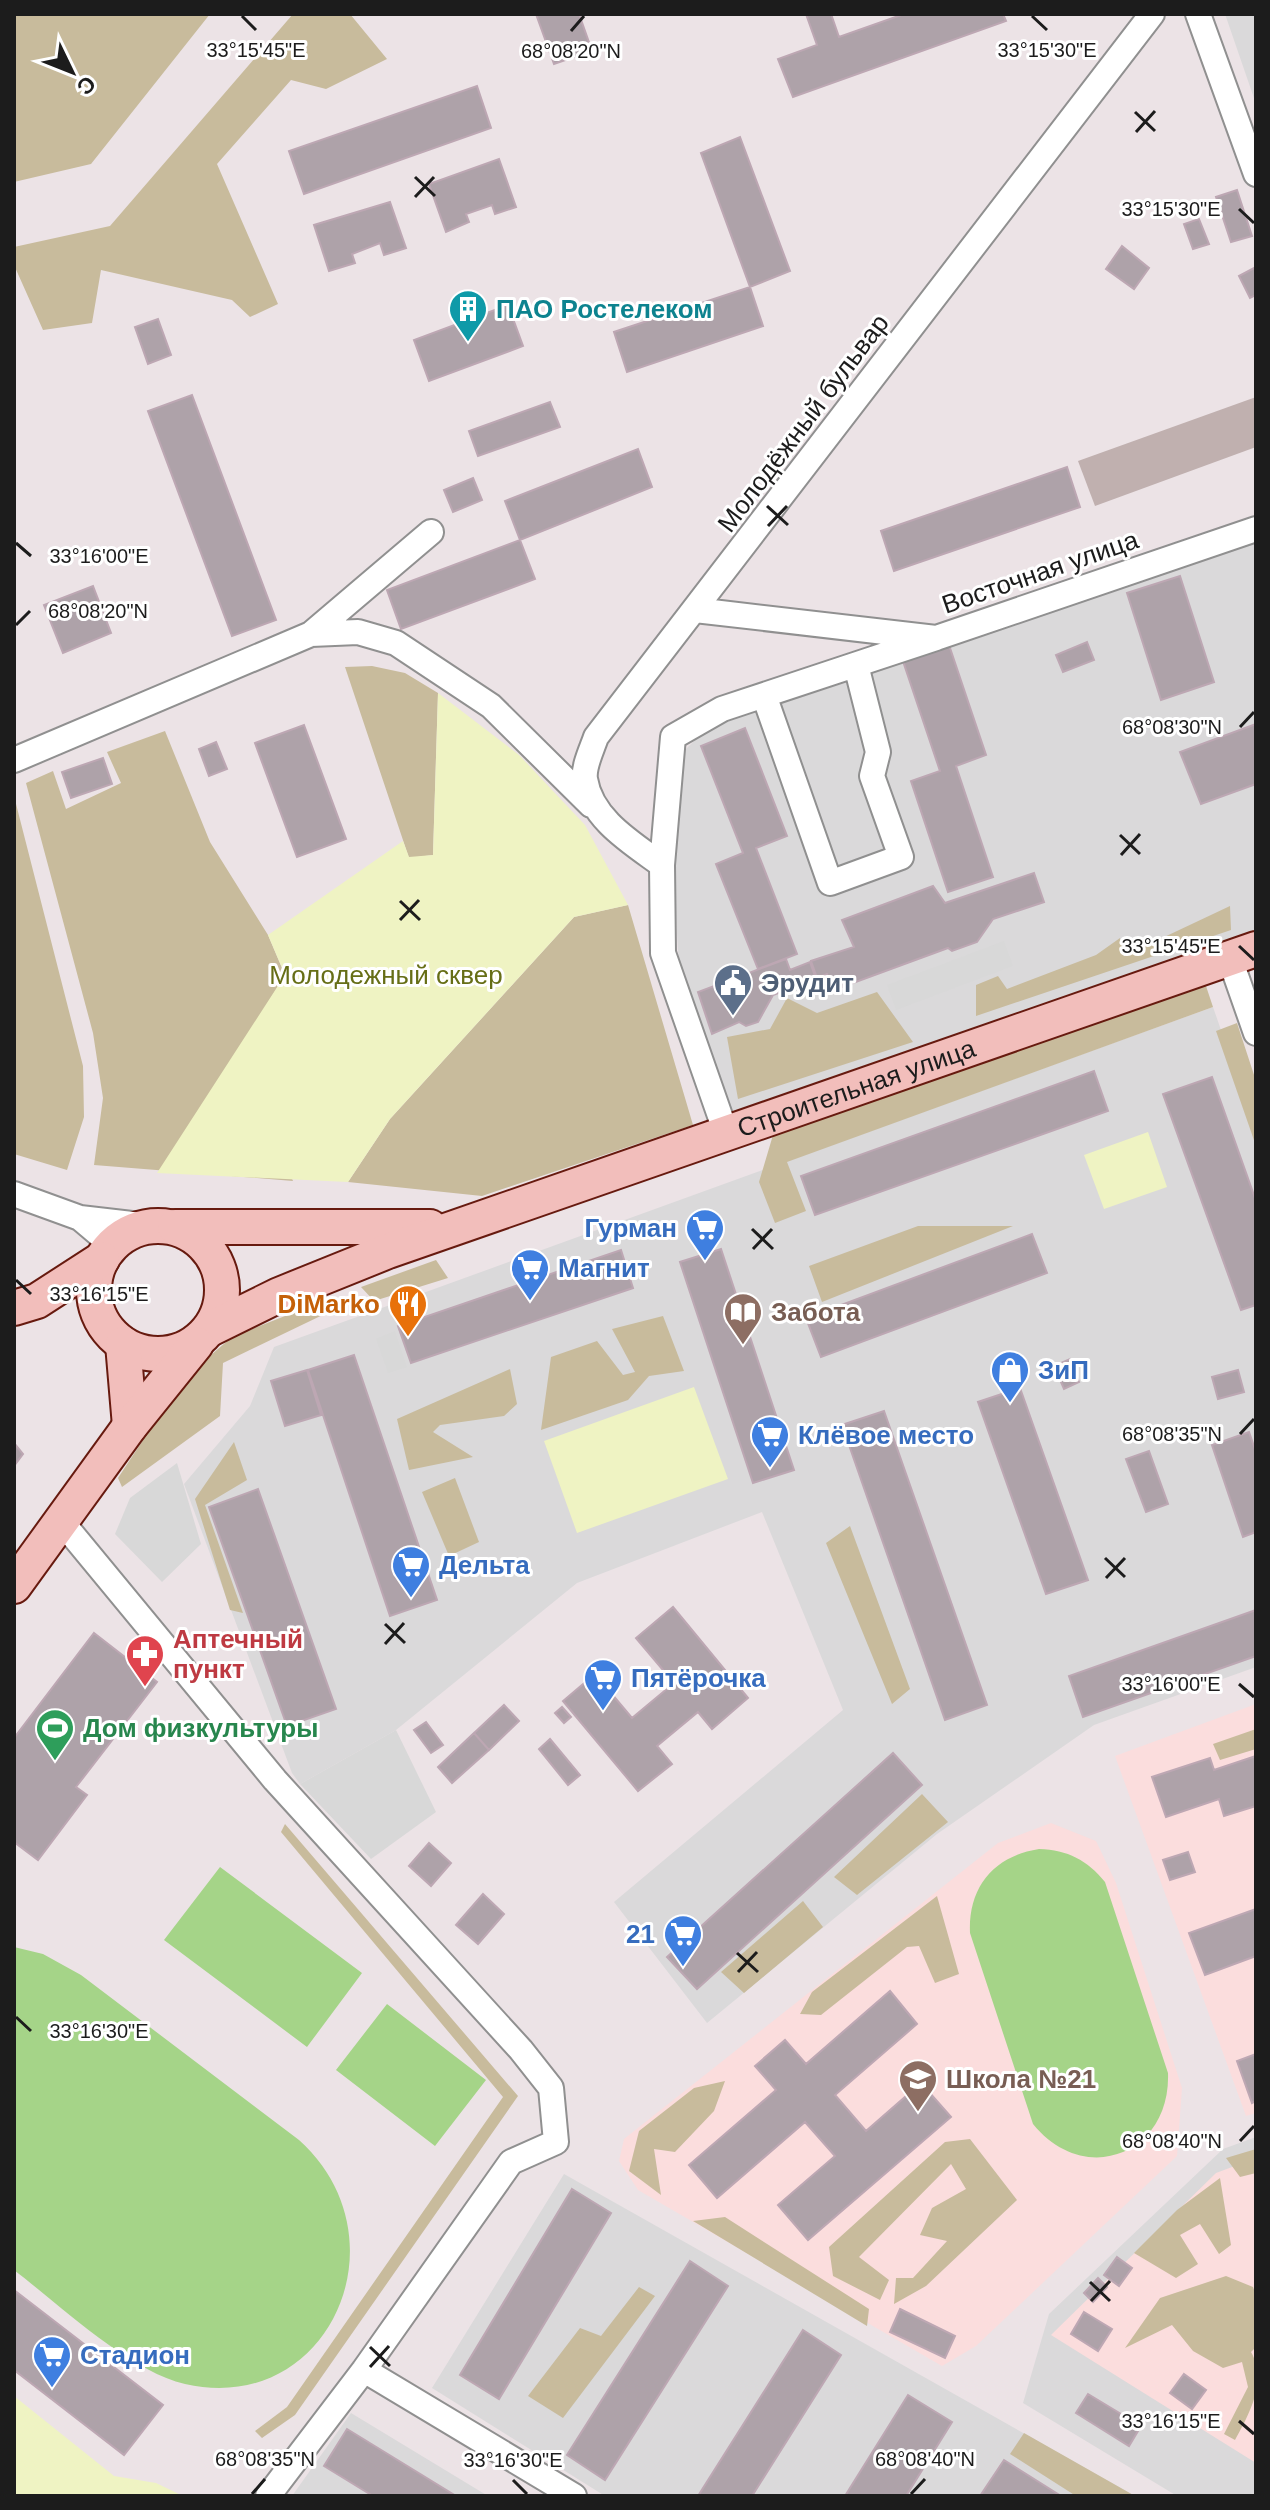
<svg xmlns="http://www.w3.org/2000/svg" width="1270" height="2510" font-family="Helvetica,sans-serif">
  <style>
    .residential { fill: #dad9da }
    .education { fill: #fbdddd }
    .construction { fill: #c0b0af }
    .forest { fill: #c8bb9c }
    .park { fill: #eff3c3 }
    .pitch { fill: #a5d488 }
    .parking { fill: #d8d8d8 }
    .building { fill: #aea2a9; stroke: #bda7b3; stroke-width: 2 }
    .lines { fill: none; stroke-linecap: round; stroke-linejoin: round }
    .street-casing { stroke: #909090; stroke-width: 28 }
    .secondary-casing { stroke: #671a0f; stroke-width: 38 }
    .street { stroke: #fff; stroke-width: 24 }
    .secondary { stroke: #f2bebb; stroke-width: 34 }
    .ticks { fill: none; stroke: #1c1c1c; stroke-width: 3 }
    .labels { text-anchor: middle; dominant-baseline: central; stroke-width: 6; stroke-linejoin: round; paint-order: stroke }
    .culture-label { font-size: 26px; font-weight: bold; fill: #0d838f; stroke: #fff; text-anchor: start }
    .street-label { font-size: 26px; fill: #1c1c1c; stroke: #fff }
    .park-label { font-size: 26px; fill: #666e16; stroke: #fff }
    .service-label { font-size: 26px; font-weight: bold; fill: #4e5e75; stroke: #fff; text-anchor: start }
    .shop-label { font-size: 26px; font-weight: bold; fill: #366cbe; stroke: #fff; text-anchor: start }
    .food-label { font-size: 26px; font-weight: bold; fill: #c56008; stroke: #fff; text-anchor: end }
    .education-label { font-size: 26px; font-weight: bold; fill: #785e54; stroke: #fff; text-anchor: start }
    .health-label { font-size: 26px; font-weight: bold; fill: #be3a42; stroke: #fff; text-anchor: start }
    .leisure-label { font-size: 26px; font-weight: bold; fill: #27864d; stroke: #fff; text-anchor: start }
    .ticks-label { font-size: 20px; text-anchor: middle; fill: #1c1c1c; stroke: #fff; stroke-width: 6; stroke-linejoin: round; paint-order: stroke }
  </style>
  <rect width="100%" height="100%" fill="#ece3e6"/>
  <path class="residential" d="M1225,14H1256V104Z
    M1256,541V931L731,1119L679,966L667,768L725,710Z
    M1213,1007L1256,1131V1667L1094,1725L937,1834L707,2023L614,1902L843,1710L762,1512L577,1583L396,1730L300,1784L292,1773L184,1484L250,1406L274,1347Z
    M1256,2137V2496H1177L1023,2403L1049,2314L1223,2149Z
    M564,2174L1135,2496H605L432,2388Z
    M351,2413L488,2496H292Z"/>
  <path class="education" d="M1256,1704V2113L1246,2116L1115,1756Z
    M1051,1823L1096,1841L1116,1883L1182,2088L1177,2156L976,2346L942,2366L638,2190L619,2161L624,2139L998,1843Z
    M1256,2158V2463L1051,2335L1216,2173Z"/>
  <path class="construction" d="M1256,397V447L1095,506L1078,461Z"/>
  <path class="forest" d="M14,14H210L91,164L14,182Z
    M293,14H350L387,59L326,89L291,80L217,164L278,304L250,317L232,300L101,270L92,323L43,330L14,265V247L110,226Z
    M372,666L405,673L438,693L433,855L409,858L345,667Z
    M165,731L210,842L268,935L285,975L239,1050L293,1181L94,1165L103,1098L93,1033L26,783L53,771L66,809L121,783L107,752Z
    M14,796L83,1066L84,1117L67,1170L14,1154Z
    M628,905L693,1125L482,1196L348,1182L390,1119L574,917Z
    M1230,906L1231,930L976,1016V985L998,976L1007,989L1096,955L1120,938L1124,956Z
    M1204,980L1213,1007L787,1162L806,1211L775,1223L759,1182L773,1135Z
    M877,992L913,1042L738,1099L727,1037L770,1029L787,998L817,1013Z
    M1237,1023L1256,1081V1146L1216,1031Z
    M918,1226H1013L822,1302L809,1266Z
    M436,1260L448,1278L374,1301L361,1287Z
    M328,1299L333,1310L223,1363L220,1416L122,1487L118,1478L184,1378L232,1337Z
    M663,1316L684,1371L649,1376L628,1400L541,1430L551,1357L597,1341L623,1375L635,1372L612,1329Z
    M510,1369L517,1404L504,1416L440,1425L433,1432L473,1457L409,1470L397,1419Z
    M234,1442L247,1480L205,1505L243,1613L230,1610L195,1499Z
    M455,1478L479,1542L449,1556L422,1492Z
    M850,1526L910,1689L892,1704L826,1543Z
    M1256,1729V1749L1220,1760L1213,1744Z
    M922,1794L948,1822L857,1895L834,1877Z
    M285,1824L518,2096L295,2415L262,2438L255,2431L287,2407L503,2097L281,1832Z
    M937,1896L959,1974L935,1983L919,1946L907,1947L821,2015L800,2014L812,1992Z
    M803,1901L823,1927L744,1993L721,1972Z
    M725,2081L714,2111L675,2152L654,2149L661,2195L629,2171L639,2131L694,2088Z
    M970,2139L1017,2200L926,2286L894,2304L896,2278H913L947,2241L920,2235L932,2208L966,2189L951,2164L859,2257L889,2280L880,2300L833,2276L829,2247L945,2142Z
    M1256,2149V2173L1240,2177L1226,2158Z
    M1220,2178L1231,2245L1219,2254L1200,2224L1180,2235L1198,2264L1176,2278L1134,2253L1177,2210Z
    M725,2217L869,2309L867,2326L693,2221Z
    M1226,2276L1253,2287L1256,2295V2347L1251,2352C1268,2381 1249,2414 1235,2440L1224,2434L1248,2387L1242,2362L1223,2368L1193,2351L1172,2325L1125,2348L1160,2298Z
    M639,2287L655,2296L563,2418L528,2396L580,2328L601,2336Z
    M1024,2433L1135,2496H1076L1010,2454Z"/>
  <path class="park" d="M438,693L519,755L585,825L628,905L574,917L390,1119L348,1182L157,1173L285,975L268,935L403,841L409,857L433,855Z
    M1148,1132L1167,1187L1104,1209L1084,1155Z
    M694,1387L728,1479L577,1533L544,1441Z
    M14,2396L114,2476L156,2483L183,2496H14Z"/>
  <path class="pitch" d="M1039,1849C1068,1850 1087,1860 1105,1882L1168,2073C1171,2154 1085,2188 1033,2124L970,1933C968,1887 994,1856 1039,1849Z
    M220,1867L362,1973L307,2047L164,1940Z
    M14,1947L43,1954L81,1975L299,2140C408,2238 329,2417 185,2384C129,2371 61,2306 14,2270Z
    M387,2004L486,2080L435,2146L336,2070Z"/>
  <path class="parking" d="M1004,941L1013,966L896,1010L887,985Z
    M395,1331L407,1367L388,1373L376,1339Z
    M177,1463L201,1544L162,1582L115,1534L130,1498Z
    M396,1730L436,1812L371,1859L300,1784Z"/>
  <path class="building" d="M536,14H579L592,51L554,64Z
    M806,14H831L839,37L904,14H1003L1006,21L793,97L778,59L817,45Z
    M477,86L491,128L304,194L289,151Z
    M740,137L790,271L750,287L701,153Z
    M499,159L516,207L495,214L492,205L466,214L469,222L446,232L429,184Z
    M1237,190L1252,236L1231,242L1216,197Z
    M390,202L406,248L384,255L380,243L352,254L355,263L329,271L314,225Z
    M1199,219L1209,244L1193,249L1184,224Z
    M1122,246L1149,268L1134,289L1106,269Z
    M1256,267V295L1250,298L1239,276Z
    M750,287L763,326L627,372L614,332Z
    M508,305L523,346L429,381L414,340Z
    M158,319L171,355L148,364L135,327Z
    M192,395L276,620L232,636L148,411Z
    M550,402L560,427L478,456L469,431Z
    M638,449L652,487L520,540L505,501Z
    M1067,467L1080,507L894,571L881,531Z
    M473,478L482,500L453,512L444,490Z
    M520,540L535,579L401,629L387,590Z
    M1180,576L1214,682L1161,700L1127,593Z
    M93,586L111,633L63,653L44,605Z
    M1087,642L1094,660L1063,672L1056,655Z
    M949,645L986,755L956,766L993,877L948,892L911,781L940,771L903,661Z
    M1256,724V784L1201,804L1180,752Z
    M304,725L346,839L297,857L255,743Z
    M745,728L787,836L756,848L797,954L758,969L716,864L743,853L701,746Z
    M216,742L227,769L209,776L199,749Z
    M103,758L112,784L71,798L62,772Z
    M1034,873L1044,902L993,919L977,942L952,951L948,948L834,990L827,974L817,978L811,961L854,947L842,920L933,886L945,903Z
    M786,959L790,970L810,962L816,979L773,995L758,1022L746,1026L739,1022L712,1034L698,992Z
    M1094,1071L1108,1111L815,1215L801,1176Z
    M1212,1077L1256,1201V1305L1241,1310L1163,1094Z
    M1032,1234L1047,1273L821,1357L806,1318Z
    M721,1249L794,1470L753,1483L680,1262Z
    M621,1250L633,1288L411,1363L398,1326Z
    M354,1355L437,1600L390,1616L308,1370Z
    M1070,1359L1079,1382L1064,1389L1054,1366Z
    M307,1370L321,1415L285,1426L271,1381Z
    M1238,1370L1244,1392L1218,1399L1212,1377Z
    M1020,1388L1088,1580L1046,1594L978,1402Z
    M884,1411L987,1705L945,1720L842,1425Z
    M1249,1432L1256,1452V1532L1243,1537L1212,1445Z
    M14,1443L23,1454L14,1466Z
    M1149,1451L1168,1504L1146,1512L1126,1459Z
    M258,1489L336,1709L287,1726L209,1507Z
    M673,1607L748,1698L712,1729L698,1712L657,1746L672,1764L638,1791L563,1701L595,1674L632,1718L674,1683L636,1638Z
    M1256,1610V1656L1083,1717L1069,1676Z
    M94,1633L157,1682L76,1787L87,1795L38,1860L14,1842V1738Z
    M504,1705L519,1721L489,1750L474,1733Z
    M562,1707L571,1717L564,1723L555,1713Z
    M426,1722L443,1745L431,1753L414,1730Z
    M474,1733L489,1750L452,1783L438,1767Z
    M550,1739L580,1775L568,1785L539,1749Z
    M893,1753L922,1785L697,1989L667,1957Z
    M1256,1756V1806L1224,1816L1219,1799L1166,1817L1152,1777L1210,1758L1214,1770Z
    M429,1843L451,1863L431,1886L409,1866Z
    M1188,1852L1195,1872L1170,1880L1163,1860Z
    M483,1894L504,1914L478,1944L456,1925Z
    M1256,1909V1956L1205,1975L1189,1933Z
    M890,1991L917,2024L835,2095L866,2131L921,2083L951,2117L808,2240L778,2205L835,2156L805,2122L717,2198L689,2165L776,2090L755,2066L785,2040L806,2064Z
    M1256,2054V2101L1252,2103L1237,2061Z
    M572,2189L611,2213L499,2399L460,2375Z
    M1117,2257L1132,2268L1119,2286L1104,2275Z
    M690,2261L728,2286L605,2480L567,2455Z
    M1098,2278L1107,2287L1093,2302L1084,2293Z
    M14,2290L163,2405L124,2455L14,2370Z
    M900,2309L955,2336L945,2358L890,2332Z
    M1084,2312L1112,2329L1098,2351L1071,2334Z
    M803,2330L841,2355L752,2496H698Z
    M1184,2374L1206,2390L1192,2409L1170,2393Z
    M1088,2394L1141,2426L1129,2446L1076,2413Z
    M908,2395L952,2422L906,2496H845Z
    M347,2429L456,2496H373L324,2466Z
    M1004,2460L1061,2496H980Z"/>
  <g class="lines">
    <g class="street-casing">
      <path id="street" d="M1198,14L1256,174
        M695,610L936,638L1256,529
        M311,634L358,632L396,643L491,706L591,805
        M764,695L830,883L901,857L872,776L878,752L856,665
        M14,760L311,634L431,532
        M662,865C632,843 591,819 585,779C583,767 592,749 596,737L1152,14
        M1230,959L1256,1033
        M726,1133L663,953L662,865L673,737L722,709L936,638
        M14,1194L80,1218L149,1226
        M80,1218L112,1245
        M62,1522L275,1780L521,2050L551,2088L556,2142L511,2162L364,2370L268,2496
        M364,2370L574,2496"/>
    </g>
    <g class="secondary-casing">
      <g id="secondary">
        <circle cx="158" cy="1290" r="64"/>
        <path d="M175,1227H430"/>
        <path d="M14,1308L37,1301L102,1259"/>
        <path id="s1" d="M212,1328L279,1295L388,1251L1256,949"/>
        <path d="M123,1344L130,1426"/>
        <path d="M14,1586L130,1426L196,1344"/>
      </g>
    </g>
    <use href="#street" class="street"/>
    <use href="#secondary" class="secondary"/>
  </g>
  <path class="ticks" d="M242,16L256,30M1032,16L1047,30M571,31L584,16M1135,112L1155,131M1136,132L1155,111M415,177L435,196M415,197L434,177M1239,209L1254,223M767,506L788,525M768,526L787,506M16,543L31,556M16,625L30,611M1240,727L1254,712M1120,835L1140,854M1121,855L1140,834M400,901L420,920M400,920L419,900M1239,946L1254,960M752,1229L773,1249M753,1249L772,1229M16,1280L31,1294M1240,1434L1254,1419M1105,1558L1125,1577M1106,1578L1125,1558M385,1624L405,1643M385,1644L404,1623M1239,1684L1254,1697M737,1953L758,1972M738,1972L757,1952M16,2017L31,2031M1240,2141L1254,2126M1090,2282L1110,2301M1091,2301L1110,2281M370,2347L390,2366M370,2367L389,2346M1239,2421L1254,2434M513,2480L527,2494M252,2494L265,2479M911,2494L925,2479"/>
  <defs>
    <g id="building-pin" transform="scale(2)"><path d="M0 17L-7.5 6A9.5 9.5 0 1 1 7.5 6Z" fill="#0f9aa8" stroke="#fff"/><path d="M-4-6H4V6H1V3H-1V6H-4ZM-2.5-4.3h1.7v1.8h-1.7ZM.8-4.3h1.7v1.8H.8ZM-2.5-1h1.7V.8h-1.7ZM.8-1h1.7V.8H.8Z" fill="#fff"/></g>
    <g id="civic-pin" transform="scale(2)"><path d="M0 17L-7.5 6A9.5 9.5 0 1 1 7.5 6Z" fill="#5c6f8a" stroke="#fff"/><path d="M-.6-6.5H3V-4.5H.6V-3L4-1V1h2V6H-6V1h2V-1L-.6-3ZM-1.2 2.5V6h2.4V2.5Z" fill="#fff"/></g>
    <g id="supermarket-pin" transform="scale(2)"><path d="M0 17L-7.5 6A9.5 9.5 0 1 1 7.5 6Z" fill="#3f7fe0" stroke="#fff"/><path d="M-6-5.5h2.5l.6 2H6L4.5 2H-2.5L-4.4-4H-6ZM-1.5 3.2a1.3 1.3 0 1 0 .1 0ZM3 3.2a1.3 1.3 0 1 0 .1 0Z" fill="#fff"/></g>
    <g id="restaurant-pin" transform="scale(2)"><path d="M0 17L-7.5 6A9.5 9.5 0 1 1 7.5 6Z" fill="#e8710a" stroke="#fff"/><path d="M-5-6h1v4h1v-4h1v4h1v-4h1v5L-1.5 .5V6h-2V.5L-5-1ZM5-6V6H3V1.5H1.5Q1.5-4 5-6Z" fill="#fff"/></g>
    <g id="library-pin" transform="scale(2)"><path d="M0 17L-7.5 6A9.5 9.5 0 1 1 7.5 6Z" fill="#8d6e63" stroke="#fff"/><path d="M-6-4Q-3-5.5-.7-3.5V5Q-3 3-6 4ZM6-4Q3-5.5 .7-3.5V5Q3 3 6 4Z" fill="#fff"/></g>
    <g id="shop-pin" transform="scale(2)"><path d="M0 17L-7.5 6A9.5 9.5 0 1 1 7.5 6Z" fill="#3f7fe0" stroke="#fff"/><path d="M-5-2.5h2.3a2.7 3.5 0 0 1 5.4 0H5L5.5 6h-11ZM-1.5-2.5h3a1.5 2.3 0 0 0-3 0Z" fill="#fff"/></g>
    <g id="pharmacy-pin" transform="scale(2)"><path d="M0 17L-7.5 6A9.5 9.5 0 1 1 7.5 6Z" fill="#e0444e" stroke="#fff"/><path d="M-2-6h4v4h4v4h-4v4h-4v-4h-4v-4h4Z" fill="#fff"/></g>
    <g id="stadium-pin" transform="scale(2)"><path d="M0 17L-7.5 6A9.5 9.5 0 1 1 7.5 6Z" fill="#2e9e5b" stroke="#fff"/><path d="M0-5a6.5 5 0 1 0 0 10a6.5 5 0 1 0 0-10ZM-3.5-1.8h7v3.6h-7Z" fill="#fff"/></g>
    <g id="school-pin" transform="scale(2)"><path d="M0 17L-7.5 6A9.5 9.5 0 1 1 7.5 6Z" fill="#8d6e63" stroke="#fff"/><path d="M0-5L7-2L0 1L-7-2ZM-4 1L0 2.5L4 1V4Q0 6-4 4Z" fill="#fff"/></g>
  </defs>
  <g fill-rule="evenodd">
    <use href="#building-pin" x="468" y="309"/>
    <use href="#civic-pin" x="733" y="983"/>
    <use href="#supermarket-pin" x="705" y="1228"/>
    <use href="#supermarket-pin" x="530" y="1268"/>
    <use href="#restaurant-pin" x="408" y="1304"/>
    <use href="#library-pin" x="743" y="1312"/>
    <use href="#shop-pin" x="1010" y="1370"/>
    <use href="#supermarket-pin" x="770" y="1435"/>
    <use href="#supermarket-pin" x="411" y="1565"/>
    <use href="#pharmacy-pin" x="145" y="1654"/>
    <use href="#supermarket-pin" x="603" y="1678"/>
    <use href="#stadium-pin" x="55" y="1728"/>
    <use href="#supermarket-pin" x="683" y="1934"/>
    <use href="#school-pin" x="918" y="2079"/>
    <use href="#supermarket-pin" x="52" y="2355"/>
  </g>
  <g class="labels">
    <g class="culture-label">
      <text x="496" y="309">ПАО Ростелеком</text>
    </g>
    <g class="street-label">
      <text transform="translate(803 423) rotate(-53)">Молодёжный бульвар</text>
      <text transform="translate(1040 572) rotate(-19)">Восточная улица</text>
      <text stroke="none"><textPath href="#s1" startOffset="688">Строительная улица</textPath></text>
    </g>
    <g class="park-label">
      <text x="386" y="975">Молодежный сквер</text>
    </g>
    <g class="service-label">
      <text x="761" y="983">Эрудит</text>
    </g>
    <g class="shop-label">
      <text x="677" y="1228" text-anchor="end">Гурман</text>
      <text x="558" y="1268">Магнит</text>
      <text x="1038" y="1370">ЗиП</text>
      <text x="798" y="1435">Клёвое место</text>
      <text x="439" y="1565">Дельта</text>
      <text x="631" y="1678">Пятёрочка</text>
      <text x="655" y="1934" text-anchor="end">21</text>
      <text x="80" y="2355">Стадион</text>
    </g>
    <g class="food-label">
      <text x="380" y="1304">DiMarko</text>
    </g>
    <g class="education-label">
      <text x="771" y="1312">Забота</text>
      <text x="946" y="2079">Школа №21</text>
    </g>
    <g class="health-label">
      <text x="173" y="1639">Аптечный<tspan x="173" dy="30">пункт</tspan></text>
    </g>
    <g class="leisure-label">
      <text x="83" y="1728">Дом физкультуры</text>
    </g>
  </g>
  <g class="ticks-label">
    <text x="1047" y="57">33°15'30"E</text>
    <text x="256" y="57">33°15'45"E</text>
    <text x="571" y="58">68°08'20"N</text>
    <text x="1171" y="216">33°15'30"E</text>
    <text x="99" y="563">33°16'00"E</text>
    <text x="98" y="618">68°08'20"N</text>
    <text x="1172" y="734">68°08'30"N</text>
    <text x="1171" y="953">33°15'45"E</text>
    <text x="99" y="1301">33°16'15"E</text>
    <text x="1172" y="1441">68°08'35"N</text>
    <text x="1171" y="1691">33°16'00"E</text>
    <text x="99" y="2038">33°16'30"E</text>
    <text x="1172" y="2148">68°08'40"N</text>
    <text x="1171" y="2428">33°16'15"E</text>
    <text x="265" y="2466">68°08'35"N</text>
    <text x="925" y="2466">68°08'40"N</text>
    <text x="513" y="2467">33°16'30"E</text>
  </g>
  <rect width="1270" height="2510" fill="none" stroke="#1c1c1c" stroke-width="32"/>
  <g transform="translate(72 72) rotate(133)" stroke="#ffffff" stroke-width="6" paint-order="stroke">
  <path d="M0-6L14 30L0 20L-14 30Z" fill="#1c1c1c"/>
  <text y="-12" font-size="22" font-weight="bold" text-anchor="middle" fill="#1c1c1c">С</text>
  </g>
</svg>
